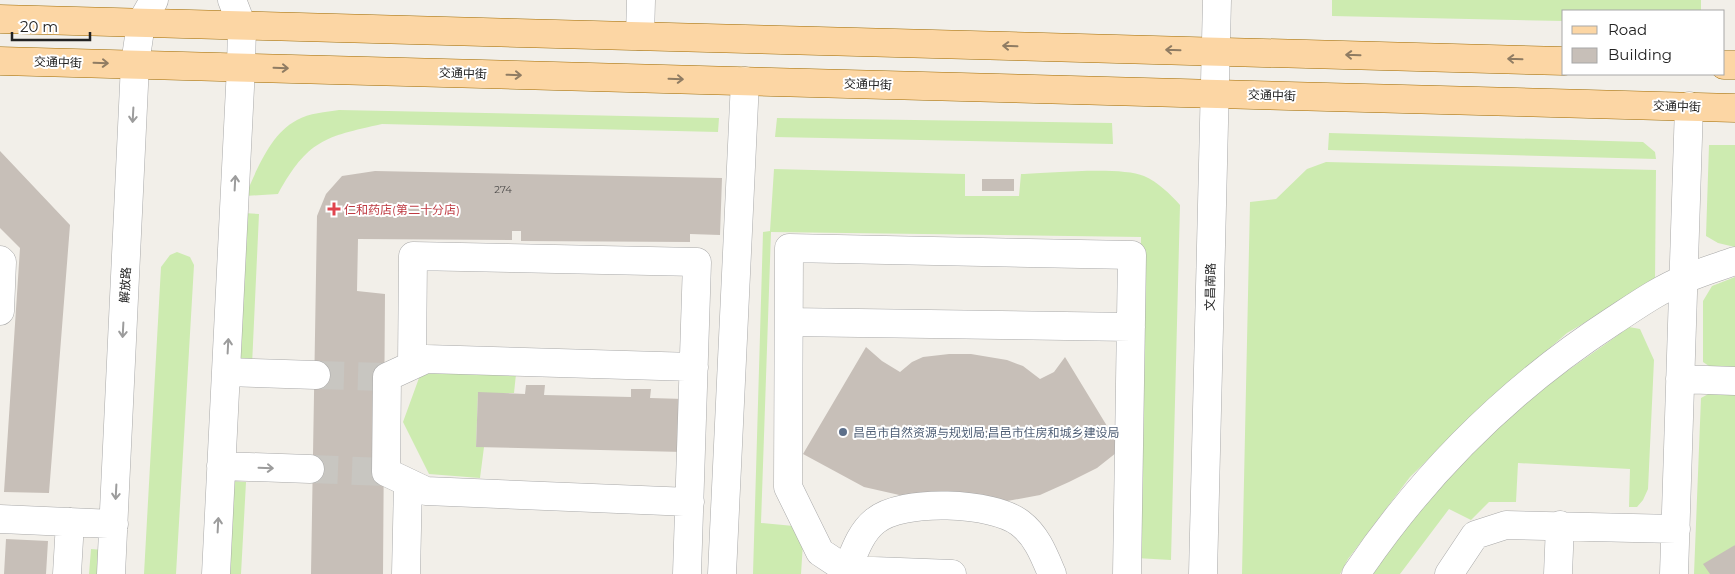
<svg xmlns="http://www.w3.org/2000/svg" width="1735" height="574" font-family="Montserrat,'Noto Sans SC',sans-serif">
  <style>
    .grass { fill: #cdebb0 }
    .building { fill: #c7bfb8 }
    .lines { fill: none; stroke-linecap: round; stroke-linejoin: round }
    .minor-tunnel { stroke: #c8c6c1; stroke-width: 28; stroke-dasharray: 28 14; stroke-linecap: butt }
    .minor-casing { stroke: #a9a9a9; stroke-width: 29 }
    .major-casing { stroke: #a06b00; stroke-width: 29 }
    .minor { stroke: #fff; stroke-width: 28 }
    .major { stroke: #fcd6a4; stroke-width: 28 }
    .oneway { stroke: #8f7c63 }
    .oneway2 { stroke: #9c9c9c }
    .health-dot { fill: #e0444e; stroke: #fff; stroke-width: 2 }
    .service-dot { fill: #5c6f8a; stroke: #fff; stroke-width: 2 }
    .labels { text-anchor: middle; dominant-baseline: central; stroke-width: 4; stroke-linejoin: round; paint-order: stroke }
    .number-label { font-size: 10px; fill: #4b4948 }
    .street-label { font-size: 12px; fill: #222; stroke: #fff }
    .health-label { font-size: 12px; fill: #be3a42; stroke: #fff; text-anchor: start }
    .service-label { font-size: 12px; fill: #4e5e75; stroke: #fff; text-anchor: start }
  </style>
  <rect width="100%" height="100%" fill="#f2efe9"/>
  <path class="grass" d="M1332,0H1701V11H1564V21L1332,16Z
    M339,110L719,118L718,132L382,124C324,137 308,140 278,194L245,196C257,170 270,134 297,120C309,113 326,112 339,110Z
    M777,118L1112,123L1113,144L775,137Z
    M1329,133L1643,142L1655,152L1656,159L1328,150Z
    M1709,145H1735V247L1718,243L1706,236Z
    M1326,162L1656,170L1655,282L1567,333L1483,406L1410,477L1348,559L1340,574H1242L1250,202L1276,199L1307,169Z
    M774,169L965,174V196H1019L1021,174C1049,173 1121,166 1144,176C1158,182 1170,194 1180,205L1171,560L1136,558L1141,237L771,232L761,523L804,527L801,574H753L763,232L770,231Z
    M243,213L259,214L252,365L235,364Z
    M177,252L190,257L194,265L176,574H144L161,267L170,255Z
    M1735,277V367L1709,366L1703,362V301L1712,286Z
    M1629,327L1640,329L1654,360L1648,489L1643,500L1637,507H1629L1630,469L1518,463L1516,502H1489L1471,520L1449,509L1400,574H1373C1402,531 1435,484 1471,447C1518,401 1577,366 1629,327Z
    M430,372L516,374L514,393H478L476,447H484L480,478L429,474L403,422L419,378Z
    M1712,392L1735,393V545L1710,574H1694L1701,398Z
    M229,481L246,482L241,574H224Z
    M91,549L104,550L103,574H89Z"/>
  <path class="building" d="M0,151L70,225L49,493L4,492L20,248L0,228Z
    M375,171L722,178L720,235L690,234V242L521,241V231H512V240L358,239L357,291L385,294L383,574H311L317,216L326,194L342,176Z
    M982,179H1014V191H982Z
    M866,347L882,361L900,372L912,362L923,357L949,354H971L1007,360L1023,366L1040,379L1054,372L1065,357L1121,449L1097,468L1069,482L1040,495L1002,502L917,499L864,487L803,454Z
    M526,385H545L544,395L631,397V389H651L650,398L684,399L683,452L476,447L478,392L525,394Z
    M6,539L48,541L46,574H4Z
    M1735,545V574H1710L1703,564Z"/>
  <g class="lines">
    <path class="minor-tunnel" d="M316,375L387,377
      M310,469L386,472"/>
    <g class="minor-casing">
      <path id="minor" d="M640,36L641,0
        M0,260L2,262L0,311
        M789,322L1131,327
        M412,365L413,256L697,262L687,574
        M226,372L316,375
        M1680,379L1735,381
        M221,466L310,469
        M690,502L426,491L386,472L387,377L426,359L694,367
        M0,519L114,524
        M847,570C854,553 860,533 875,521C902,498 993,502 1020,523C1037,536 1044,555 1052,574
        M67,574L70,522
        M111,574L135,64L141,23L154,0
        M216,574L241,67L242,26L232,0
        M406,574L408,483
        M722,574L745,81
        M952,574L847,570L820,552L788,487L789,248L1132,255L1127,574
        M1203,574L1217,0
        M1356,574C1425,472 1510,388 1613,321C1636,306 1660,289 1685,279C1701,272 1718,267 1735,261
        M1449,574L1475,535L1506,525L1676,529
        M1558,574L1560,525
        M1674,574L1689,106"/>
    </g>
    <g class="major-casing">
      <path id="major" d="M0,19L1564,61
        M0,61L1735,108
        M1724,65H1735"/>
    </g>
    <use href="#minor" class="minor"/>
    <use href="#major" class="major"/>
  </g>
  <defs><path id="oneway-shaft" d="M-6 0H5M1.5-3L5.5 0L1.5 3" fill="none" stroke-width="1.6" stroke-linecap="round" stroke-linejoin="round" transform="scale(1.25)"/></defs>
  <g class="oneway">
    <use href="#oneway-shaft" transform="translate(1010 46) rotate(-178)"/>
    <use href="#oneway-shaft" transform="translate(1173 50) rotate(-178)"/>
    <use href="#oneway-shaft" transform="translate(1353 55) rotate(-178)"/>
    <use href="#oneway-shaft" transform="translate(1515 59) rotate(-178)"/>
    <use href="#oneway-shaft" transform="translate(101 63) rotate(2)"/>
    <use href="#oneway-shaft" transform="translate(281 68) rotate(2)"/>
    <use href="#oneway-shaft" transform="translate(514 75) rotate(2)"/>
    <use href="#oneway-shaft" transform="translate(676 79) rotate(2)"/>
  </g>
  <g class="oneway2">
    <use href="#oneway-shaft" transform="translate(133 115) rotate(93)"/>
    <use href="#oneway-shaft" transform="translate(235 183) rotate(-87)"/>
    <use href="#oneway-shaft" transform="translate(123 330) rotate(93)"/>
    <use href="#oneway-shaft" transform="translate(228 346) rotate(-87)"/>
    <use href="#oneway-shaft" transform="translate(266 468) rotate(2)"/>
    <use href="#oneway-shaft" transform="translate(116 492) rotate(93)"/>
    <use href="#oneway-shaft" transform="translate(218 525) rotate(-87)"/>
  </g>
  <path class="health-dot" d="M331.5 201.5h5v5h5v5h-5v5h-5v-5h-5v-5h5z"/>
  <circle class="service-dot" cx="843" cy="432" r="5"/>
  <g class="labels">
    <g class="number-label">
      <text x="503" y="189">274</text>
    </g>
    <g class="street-label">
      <text transform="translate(58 62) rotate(2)">交通中街</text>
      <text transform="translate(463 73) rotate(2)">交通中街</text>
      <text transform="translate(868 84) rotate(2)">交通中街</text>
      <text transform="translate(1272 95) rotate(2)">交通中街</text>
      <text transform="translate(1677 106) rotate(2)">交通中街</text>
      <text transform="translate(125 285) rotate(-87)">解放路</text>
      <text transform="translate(1210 287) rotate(-89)">文昌南路</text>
    </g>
    <g class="health-label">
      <text x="344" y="209">仁和药店(第二十分店)</text>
    </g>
    <g class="service-label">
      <text x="853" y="432">昌邑市自然资源与规划局;昌邑市住房和城乡建设局</text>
    </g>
  </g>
  <rect x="1562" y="10" width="162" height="65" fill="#ffffff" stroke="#a7a7a7"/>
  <rect x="1572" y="26" width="25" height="8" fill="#fcd6a4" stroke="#a7a7a7"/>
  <text x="1608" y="35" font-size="15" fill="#222222">Road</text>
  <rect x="1572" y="48" width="25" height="15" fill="#c7bfb8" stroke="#a7a7a7"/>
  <text x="1608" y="60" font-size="15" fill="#222222">Building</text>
  <path d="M12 32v8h78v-8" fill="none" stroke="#222222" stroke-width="2.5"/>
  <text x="20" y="32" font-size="15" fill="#222222" stroke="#ffffff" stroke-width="4" paint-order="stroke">20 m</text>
</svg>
